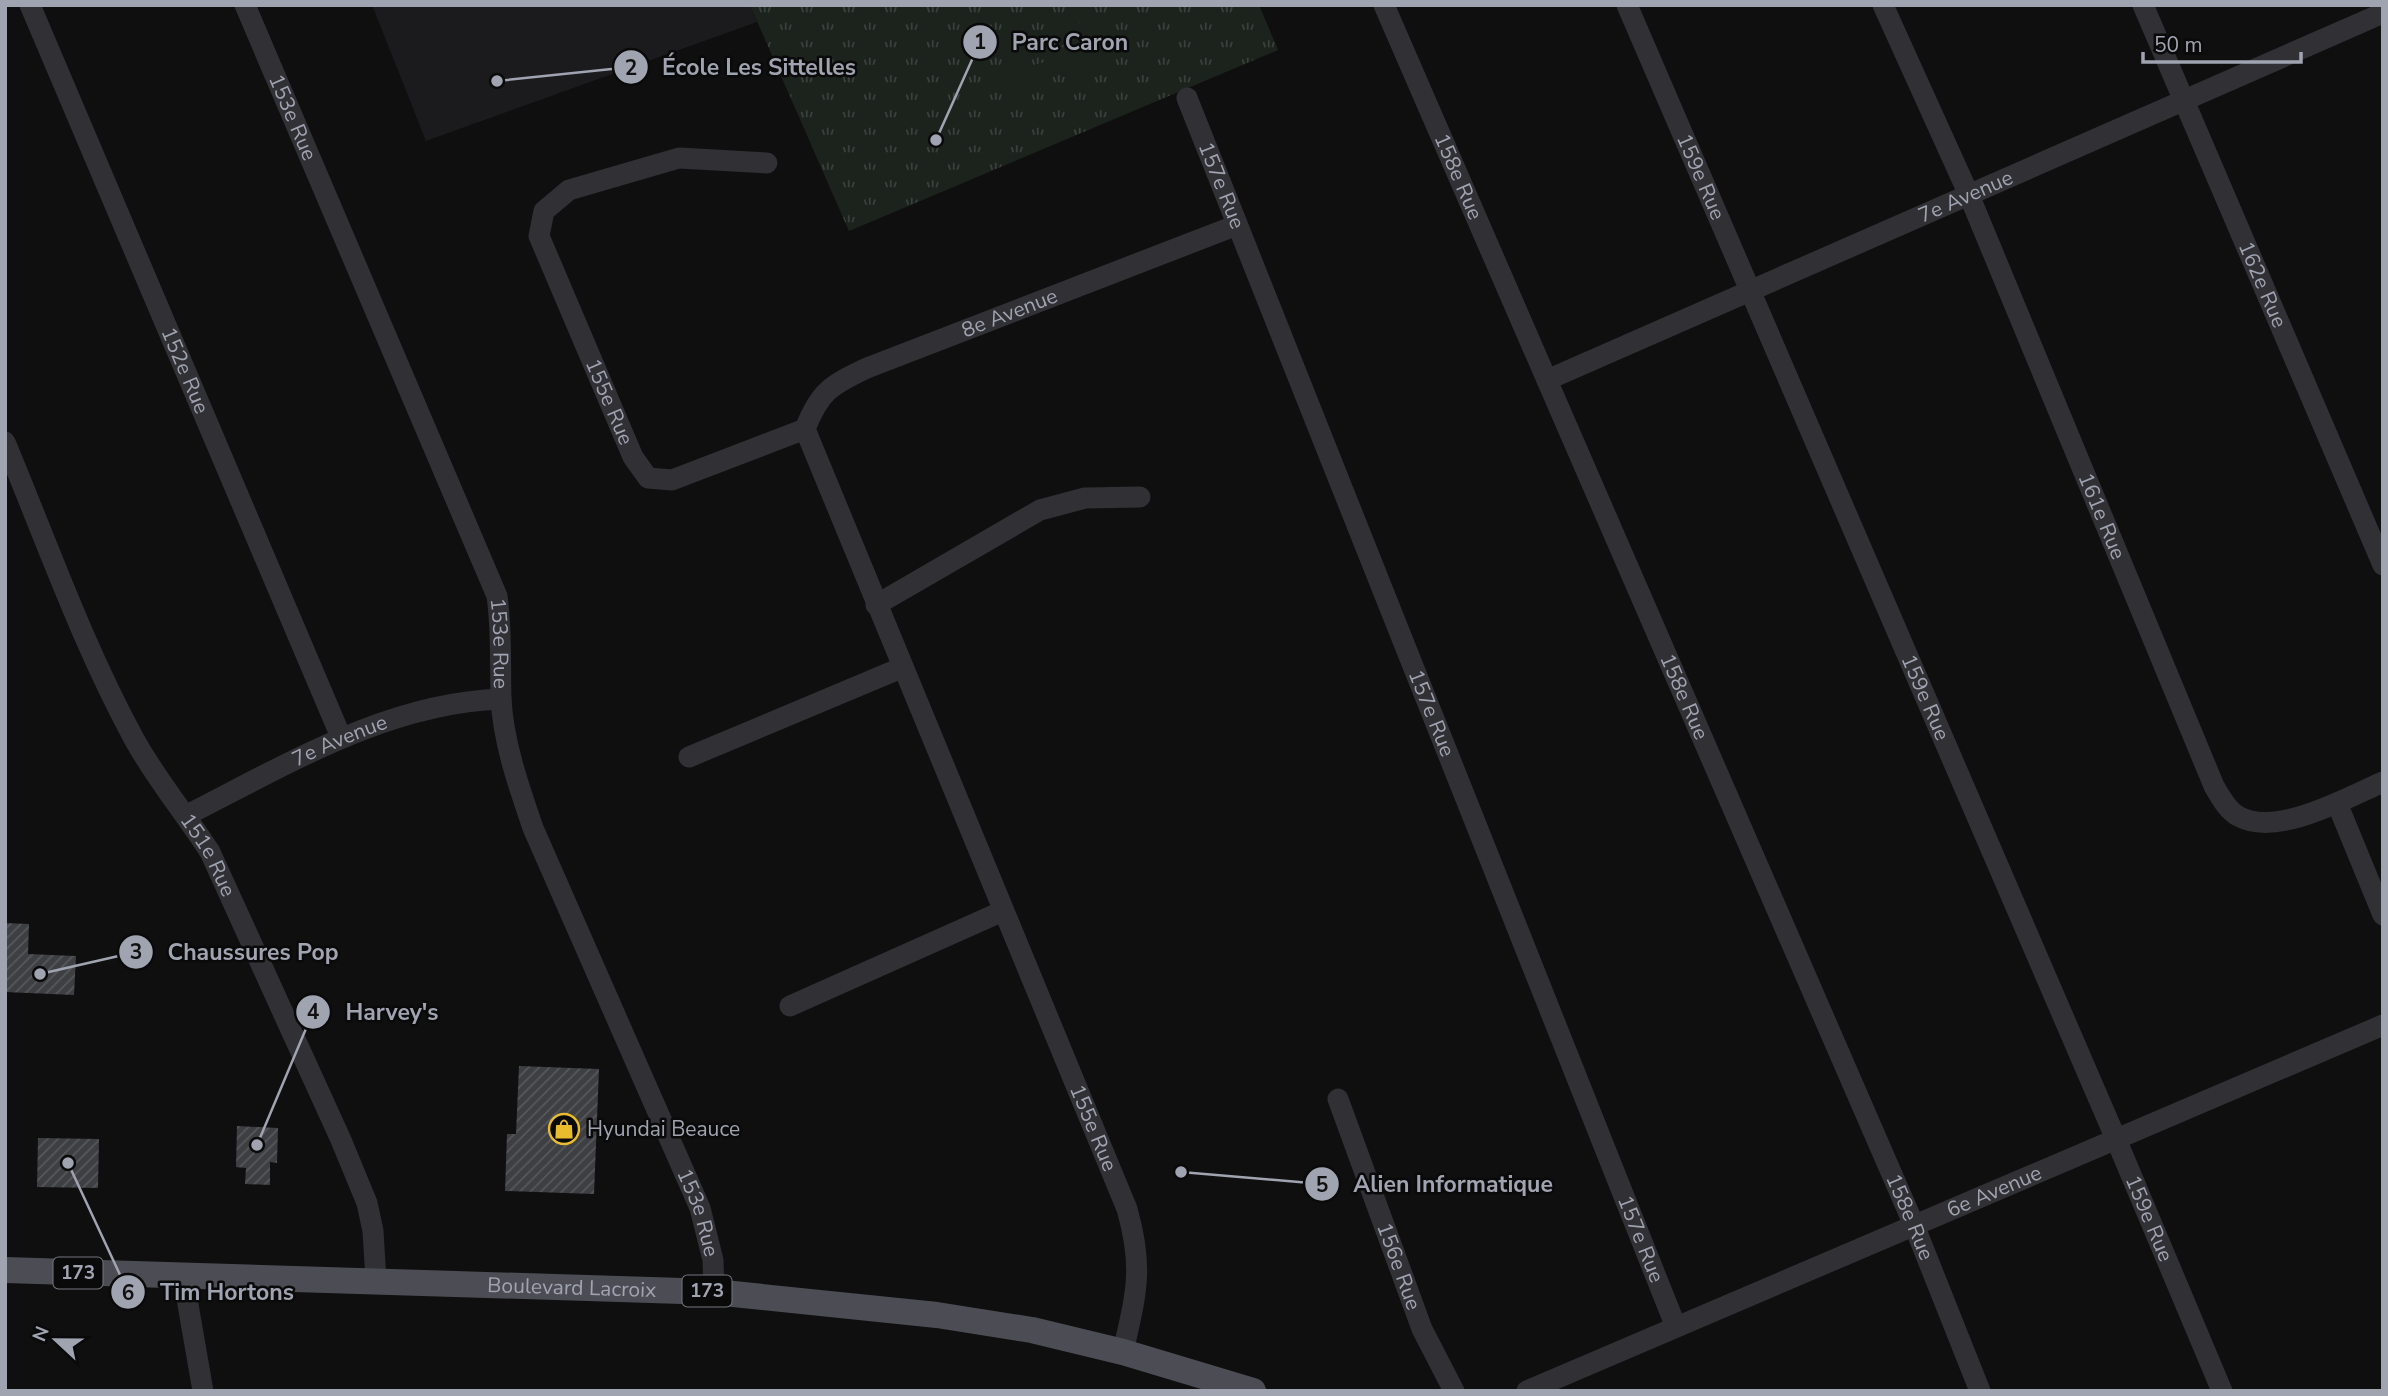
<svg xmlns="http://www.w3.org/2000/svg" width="2388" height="1396" font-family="'Nunito Sans',sans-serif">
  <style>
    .built { fill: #1b1b1d }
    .grass { fill: url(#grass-tufts) }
    .pitch { fill: #1c231d }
    .building { fill: url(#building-hatch) }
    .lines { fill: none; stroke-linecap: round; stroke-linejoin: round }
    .minor { stroke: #303035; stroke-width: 21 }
    .major { stroke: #4c4d54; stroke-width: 26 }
    .labels { text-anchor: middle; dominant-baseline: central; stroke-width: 5; stroke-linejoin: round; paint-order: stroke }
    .shield { fill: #0a0a0b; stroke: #73767f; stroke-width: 2 }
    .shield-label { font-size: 19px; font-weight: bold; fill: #a0a4b1 }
    .street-label { font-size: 21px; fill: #a0a4b1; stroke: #0a0a0b }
    .poi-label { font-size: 21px; fill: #a0a4b1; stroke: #0a0a0b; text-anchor: start }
    .leader { fill: none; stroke: #a0a4b1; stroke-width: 2.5 }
    .callout-dot { fill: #a0a4b1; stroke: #0a0a0b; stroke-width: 2.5 }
    .mark-label { font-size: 21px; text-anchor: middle; font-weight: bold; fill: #111 }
    .callout-label { font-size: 23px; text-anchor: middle; font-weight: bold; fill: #a0a4b1; stroke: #0a0a0b; stroke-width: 5; stroke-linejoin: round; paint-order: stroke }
  </style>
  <defs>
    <pattern id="grass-tufts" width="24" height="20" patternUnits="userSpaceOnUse" patternTransform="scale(1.75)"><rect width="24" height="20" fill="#1c231d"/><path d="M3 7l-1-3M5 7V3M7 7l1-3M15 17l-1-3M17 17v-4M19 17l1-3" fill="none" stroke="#3a403b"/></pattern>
    <pattern id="building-hatch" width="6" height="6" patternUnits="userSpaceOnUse" patternTransform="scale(1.75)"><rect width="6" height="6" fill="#3e3f43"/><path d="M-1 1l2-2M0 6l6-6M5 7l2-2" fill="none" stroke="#57585c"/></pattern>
  </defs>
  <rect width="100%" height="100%" fill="#0f0f10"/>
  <path class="built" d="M372,5H750L757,22L426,141Z"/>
  <path class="grass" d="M750,5H1259L1278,50L849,231Z"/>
  <path class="pitch" d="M1092,20L1096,36L1056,47L1052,30Z
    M1041,35L1045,51L1005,62L1001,46Z
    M1099,47L1103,63L1063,74L1059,58Z
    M1048,61L1052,77L1012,88L1008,72Z"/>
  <path class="building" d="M5,923L29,924L28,954L76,956L74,995L5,992Z
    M519,1066L599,1069L594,1194L505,1191L507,1134H516Z
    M237,1126L278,1128L277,1163L270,1162V1185L245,1184L246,1168L236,1167Z
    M38,1138L99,1139L98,1188L37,1187Z"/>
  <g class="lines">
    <g class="minor">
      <path id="s1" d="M30,5L341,737"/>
      <path id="s2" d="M245,5L497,596C502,631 500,663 501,698C503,742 519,787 533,828L700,1208L713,1260L714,1292"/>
      <path id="s3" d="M1384,5L1914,1225L1980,1391"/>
      <path id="s4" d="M1627,5L2116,1139L2222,1391"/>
      <path id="s5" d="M1883,5L1969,195L2214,786C2220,796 2227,810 2238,816C2276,838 2346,798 2383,782"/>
      <path id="s6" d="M2143,5L2383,565"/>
      <path id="s7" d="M1187,98L1676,1327"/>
      <path id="s8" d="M767,163L679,158L569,190L544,211L539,236L633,457L648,478L672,480L805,429"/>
      <path id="s9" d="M1547,380L2383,13"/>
      <path id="s10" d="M805,429L1127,1209C1144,1269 1136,1294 1123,1352"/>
      <path id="s11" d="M805,429C820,391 831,385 867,368L1237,225"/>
      <path id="s12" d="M5,442C46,540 82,643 133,737C155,778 185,813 210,852L341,1140L367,1203L373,1231L376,1280"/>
      <path d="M876,605L1040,510L1085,498L1140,497"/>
      <path d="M689,757L901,668"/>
      <path d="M2337,803L2383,915"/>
      <path id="s13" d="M187,815C286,765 387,703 501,699"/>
      <path d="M790,1006L1003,911"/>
      <path id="s14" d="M1338,1099L1422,1329L1454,1391"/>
      <path d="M183,1276L203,1391"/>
      <path id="s15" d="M1527,1391L2383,1025"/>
    </g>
    <path class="major" id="s16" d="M5,1270L714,1292L937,1315L1032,1330L1123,1352L1253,1391"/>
  </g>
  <defs>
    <g id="shop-ring" transform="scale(1.575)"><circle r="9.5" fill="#0a0a0b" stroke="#e9bc2e" stroke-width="1.5"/><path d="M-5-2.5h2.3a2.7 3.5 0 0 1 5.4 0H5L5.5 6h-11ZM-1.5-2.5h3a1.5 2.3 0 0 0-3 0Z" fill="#e9bc2e"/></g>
  </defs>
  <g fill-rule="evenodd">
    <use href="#shop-ring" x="564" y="1129"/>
  </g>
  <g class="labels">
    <g class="shield">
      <rect x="53.5" y="1257.5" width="49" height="31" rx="5"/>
      <rect x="682.5" y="1275.5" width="49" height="31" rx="5"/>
    </g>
    <g class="shield-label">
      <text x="78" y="1273">173</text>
      <text x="707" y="1291">173</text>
    </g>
    <g class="street-label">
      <text stroke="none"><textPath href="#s2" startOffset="122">153e Rue</textPath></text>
      <text stroke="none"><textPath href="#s3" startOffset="187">158e Rue</textPath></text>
      <text stroke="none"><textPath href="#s4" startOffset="187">159e Rue</textPath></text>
      <text stroke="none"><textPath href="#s7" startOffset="94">157e Rue</textPath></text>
      <text stroke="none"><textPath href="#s9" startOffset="457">7e Avenue</textPath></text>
      <text stroke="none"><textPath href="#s6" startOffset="304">162e Rue</textPath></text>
      <text stroke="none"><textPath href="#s11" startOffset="243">8e Avenue</textPath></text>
      <text stroke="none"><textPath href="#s1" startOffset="397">152e Rue</textPath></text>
      <text stroke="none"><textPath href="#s8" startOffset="441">155e Rue</textPath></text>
      <text stroke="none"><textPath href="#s5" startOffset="556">161e Rue</textPath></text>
      <text stroke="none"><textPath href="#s2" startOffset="690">153e Rue</textPath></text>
      <text stroke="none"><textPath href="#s3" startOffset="754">158e Rue</textPath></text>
      <text stroke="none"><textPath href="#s4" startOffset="754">159e Rue</textPath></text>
      <text stroke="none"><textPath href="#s7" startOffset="662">157e Rue</textPath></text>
      <text stroke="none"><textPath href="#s13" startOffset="170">7e Avenue</textPath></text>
      <text stroke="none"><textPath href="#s12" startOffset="462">151e Rue</textPath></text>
      <text stroke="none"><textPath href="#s10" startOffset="756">155e Rue</textPath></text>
      <text stroke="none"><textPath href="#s15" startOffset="508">6e Avenue</textPath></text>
      <text stroke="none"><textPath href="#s2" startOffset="1298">153e Rue</textPath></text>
      <text stroke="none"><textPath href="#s3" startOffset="1321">158e Rue</textPath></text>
      <text stroke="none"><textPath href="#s4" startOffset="1321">159e Rue</textPath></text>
      <text stroke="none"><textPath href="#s7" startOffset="1228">157e Rue</textPath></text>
      <text stroke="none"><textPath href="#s14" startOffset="178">156e Rue</textPath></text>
      <text stroke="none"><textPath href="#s16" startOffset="567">Boulevard Lacroix</textPath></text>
    </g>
    <g class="poi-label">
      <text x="587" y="1129">Hyundai Beauce</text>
    </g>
  </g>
  <path class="leader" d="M936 140L980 42M497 81L631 67M40 974L136 952M257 1145L313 1012M1181 1172L1322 1184M68 1163L128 1292"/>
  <g class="callout-dot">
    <circle cx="936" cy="140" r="7"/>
    <circle cx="497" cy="81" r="7"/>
    <circle cx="40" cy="974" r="7"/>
    <circle cx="257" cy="1145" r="7"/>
    <circle cx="1181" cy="1172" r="7"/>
    <circle cx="68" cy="1163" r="7"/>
    <circle cx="980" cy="42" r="18"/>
    <circle cx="631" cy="67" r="18"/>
    <circle cx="136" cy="952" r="18"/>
    <circle cx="313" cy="1012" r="18"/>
    <circle cx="1322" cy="1184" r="18"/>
    <circle cx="128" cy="1292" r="18"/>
  </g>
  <g class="mark-label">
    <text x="980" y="49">1</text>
    <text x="631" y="75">2</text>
    <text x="136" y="959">3</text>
    <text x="313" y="1019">4</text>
    <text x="1322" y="1192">5</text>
    <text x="128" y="1300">6</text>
  </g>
  <g class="callout-label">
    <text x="1070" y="50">Parc Caron</text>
    <text x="759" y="75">École Les Sittelles</text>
    <text x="253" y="960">Chaussures Pop</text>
    <text x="392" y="1020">Harvey's</text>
    <text x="1453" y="1192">Alien Informatique</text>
    <text x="227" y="1300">Tim Hortons</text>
  </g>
  <rect width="2388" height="1396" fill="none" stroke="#a0a4b1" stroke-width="14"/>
  <g transform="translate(56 1340) rotate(292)" stroke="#0a0a0b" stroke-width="5" paint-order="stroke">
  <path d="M0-5L12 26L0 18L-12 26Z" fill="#a0a4b1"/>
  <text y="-10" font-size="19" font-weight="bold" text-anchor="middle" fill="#a0a4b1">N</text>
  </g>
  <path d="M2143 52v10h158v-10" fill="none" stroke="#a0a4b1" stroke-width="3.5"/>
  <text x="2154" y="52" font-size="21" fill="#a0a4b1" stroke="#0a0a0b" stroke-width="5" paint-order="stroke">50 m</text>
</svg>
